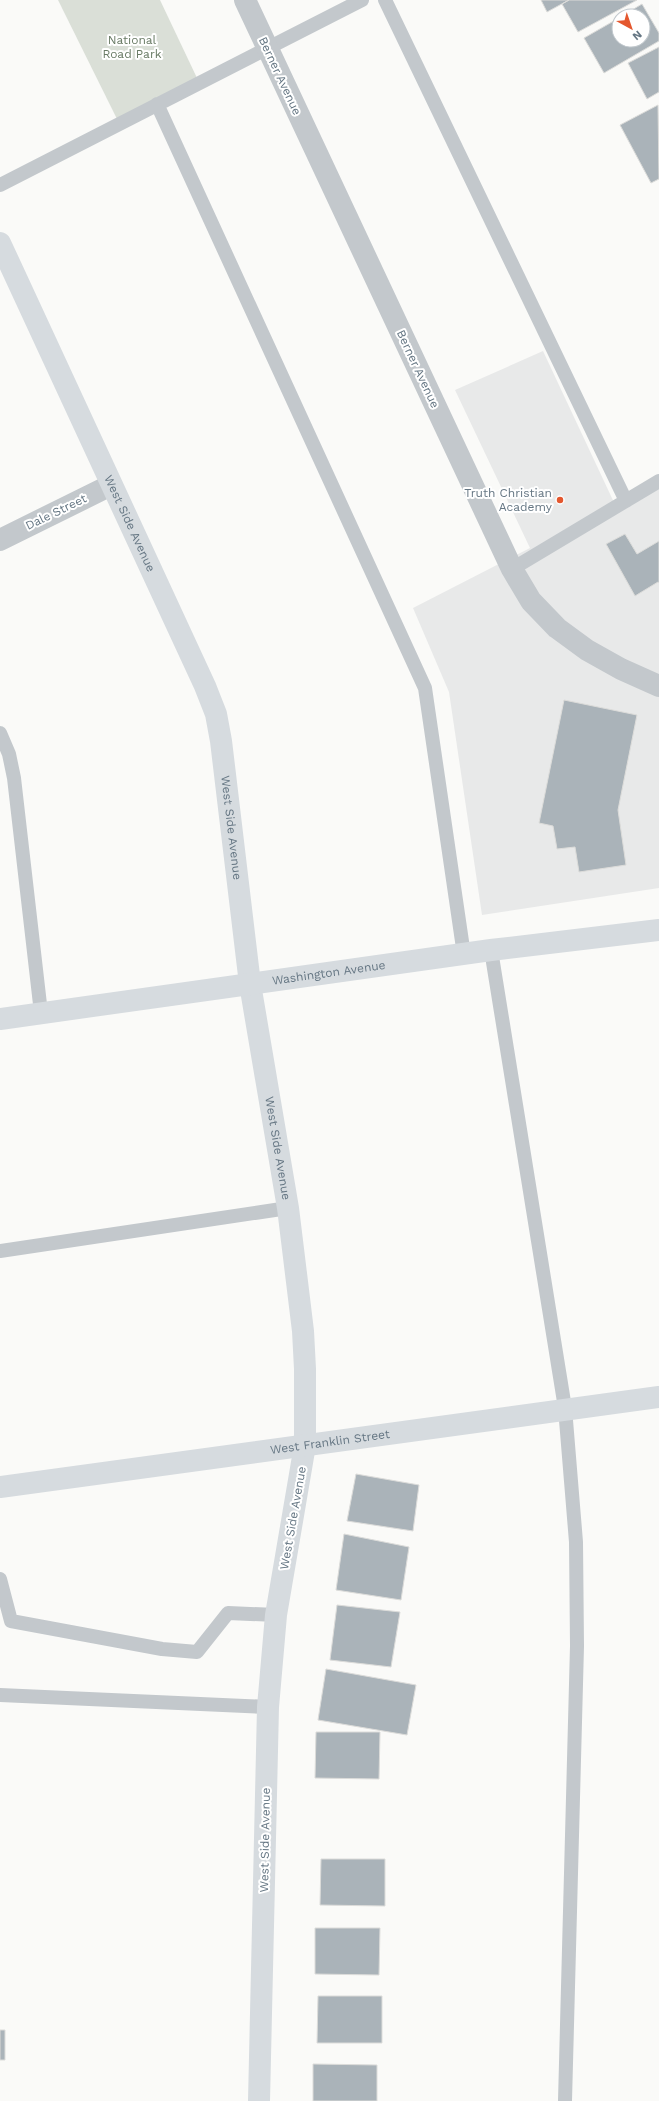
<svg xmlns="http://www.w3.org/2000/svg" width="659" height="2101" font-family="'Work Sans',sans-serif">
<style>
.built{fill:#e8e9e9}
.green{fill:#dadfd7}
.building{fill:#aab3b9;stroke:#dcdcda}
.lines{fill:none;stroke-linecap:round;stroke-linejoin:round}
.lane{stroke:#c3c8cc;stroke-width:14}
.street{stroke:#c3c8cc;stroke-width:22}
.secondary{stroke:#d6dbdf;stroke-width:22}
.primary{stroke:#d6dbdf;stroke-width:22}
.poi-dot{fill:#e4572e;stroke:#fff;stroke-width:1.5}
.labels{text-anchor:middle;stroke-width:4;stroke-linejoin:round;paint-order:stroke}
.park-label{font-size:12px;fill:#687a64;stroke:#fff}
.street-label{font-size:12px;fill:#657683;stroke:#fff}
.poi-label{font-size:12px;fill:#657683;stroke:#fff;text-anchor:end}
</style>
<rect width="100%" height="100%" fill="#fafaf8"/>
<path class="built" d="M 543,351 L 618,511 L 659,488 L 659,888 L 482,915 L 449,692 L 413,608 L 530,548 L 455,390 Z"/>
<path class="green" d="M 58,0 L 160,0 L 197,78 L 117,119 Z"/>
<path class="building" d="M 541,0 L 569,0 L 547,12 Z
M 569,0 L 637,0 L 578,32 L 562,4 Z
M 642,4 L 659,33 L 659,41 L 604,73 L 584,38 L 619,18 L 619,40 L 643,40 L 643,16 L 622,16 Z
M 659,47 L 659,92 L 647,99 L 628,63 Z
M 658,105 L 659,179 L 651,183 L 620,125 Z
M 625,534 L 637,554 L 659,541 L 659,583 L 658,582 L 635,596 L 606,544 Z
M 564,700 L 637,715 L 618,810 L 626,865 L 579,872 L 575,847 L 557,849 L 553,826 L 539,823 Z
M 356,1474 L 419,1485 L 413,1531 L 347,1521 Z
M 344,1534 L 409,1547 L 401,1600 L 336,1590 Z
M 337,1605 L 400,1612 L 391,1667 L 330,1660 Z
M 326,1669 L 416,1685 L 407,1735 L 318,1720 Z
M 316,1732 L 380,1732 L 379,1779 L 315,1778 Z
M 321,1859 L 385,1859 L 385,1906 L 320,1905 Z
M 315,1928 L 380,1928 L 379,1975 L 315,1974 Z
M 318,1996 L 382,1996 L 382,2043 L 317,2043 Z
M 0,2030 L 5,2030 L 5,2060 L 0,2060 Z
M 313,2064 L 377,2065 L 377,2101 L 313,2101 Z"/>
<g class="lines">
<path class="lane" d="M 385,0 L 626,501
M 157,104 L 425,688 L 464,955
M 0,185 L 362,0
M 512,569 L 659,481
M 0,733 L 9,754 L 14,778 L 41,1013
M 491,950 L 565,1408 L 576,1542 L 577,1646 L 565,2101
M 0,1251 L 288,1208
M 0,1579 L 11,1621 L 162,1649 L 197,1652 L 228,1613 L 276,1615
M 0,1695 L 268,1707"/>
<path class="street" d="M 245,0 L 512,569 L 531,601 L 557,628 L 587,650 L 621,669 L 659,686
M 0,540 L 111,485"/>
<path class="secondary" id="s1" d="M 0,243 L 205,686 L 216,714 L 221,741 L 250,984 L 288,1208 L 303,1331 L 305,1369 L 305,1445 L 276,1615 L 268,1707 L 259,2101"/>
<g class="primary">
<path id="s2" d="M 0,1019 L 491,950 L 659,930"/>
<path id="s3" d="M 0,1487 L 659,1397"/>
</g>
</g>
<circle class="poi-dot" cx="560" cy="500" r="4"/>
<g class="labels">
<g class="park-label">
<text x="132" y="44">National<tspan x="132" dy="14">Road Park</tspan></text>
</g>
<g class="street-label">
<text transform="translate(280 76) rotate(65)" y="4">Berner Avenue</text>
<text transform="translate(418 369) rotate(65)" y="4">Berner Avenue</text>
<text transform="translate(56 512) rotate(-26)" y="4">Dale Street</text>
<text dy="4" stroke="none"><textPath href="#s1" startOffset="309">West Side Avenue</textPath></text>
<text dy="4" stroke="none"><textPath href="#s1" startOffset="633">West Side Avenue</textPath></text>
<text dy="4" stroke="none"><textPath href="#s2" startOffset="332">Washington Avenue</textPath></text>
<text dy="4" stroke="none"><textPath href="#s1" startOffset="957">West Side Avenue</textPath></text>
<text dy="4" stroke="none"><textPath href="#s3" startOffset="333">West Franklin Street</textPath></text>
<text transform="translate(293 1518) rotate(-80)" y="4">West Side Avenue</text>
<text transform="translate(265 1840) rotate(-89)" y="4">West Side Avenue</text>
</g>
<g class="poi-label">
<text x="552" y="497">Truth Christian<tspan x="552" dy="14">Academy</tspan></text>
</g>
</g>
<g transform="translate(631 28) rotate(140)"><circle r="19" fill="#ffffff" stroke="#c1c8cd"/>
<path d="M0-3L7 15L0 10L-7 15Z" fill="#e4572e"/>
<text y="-6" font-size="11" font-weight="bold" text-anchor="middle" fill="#657683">N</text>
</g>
</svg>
